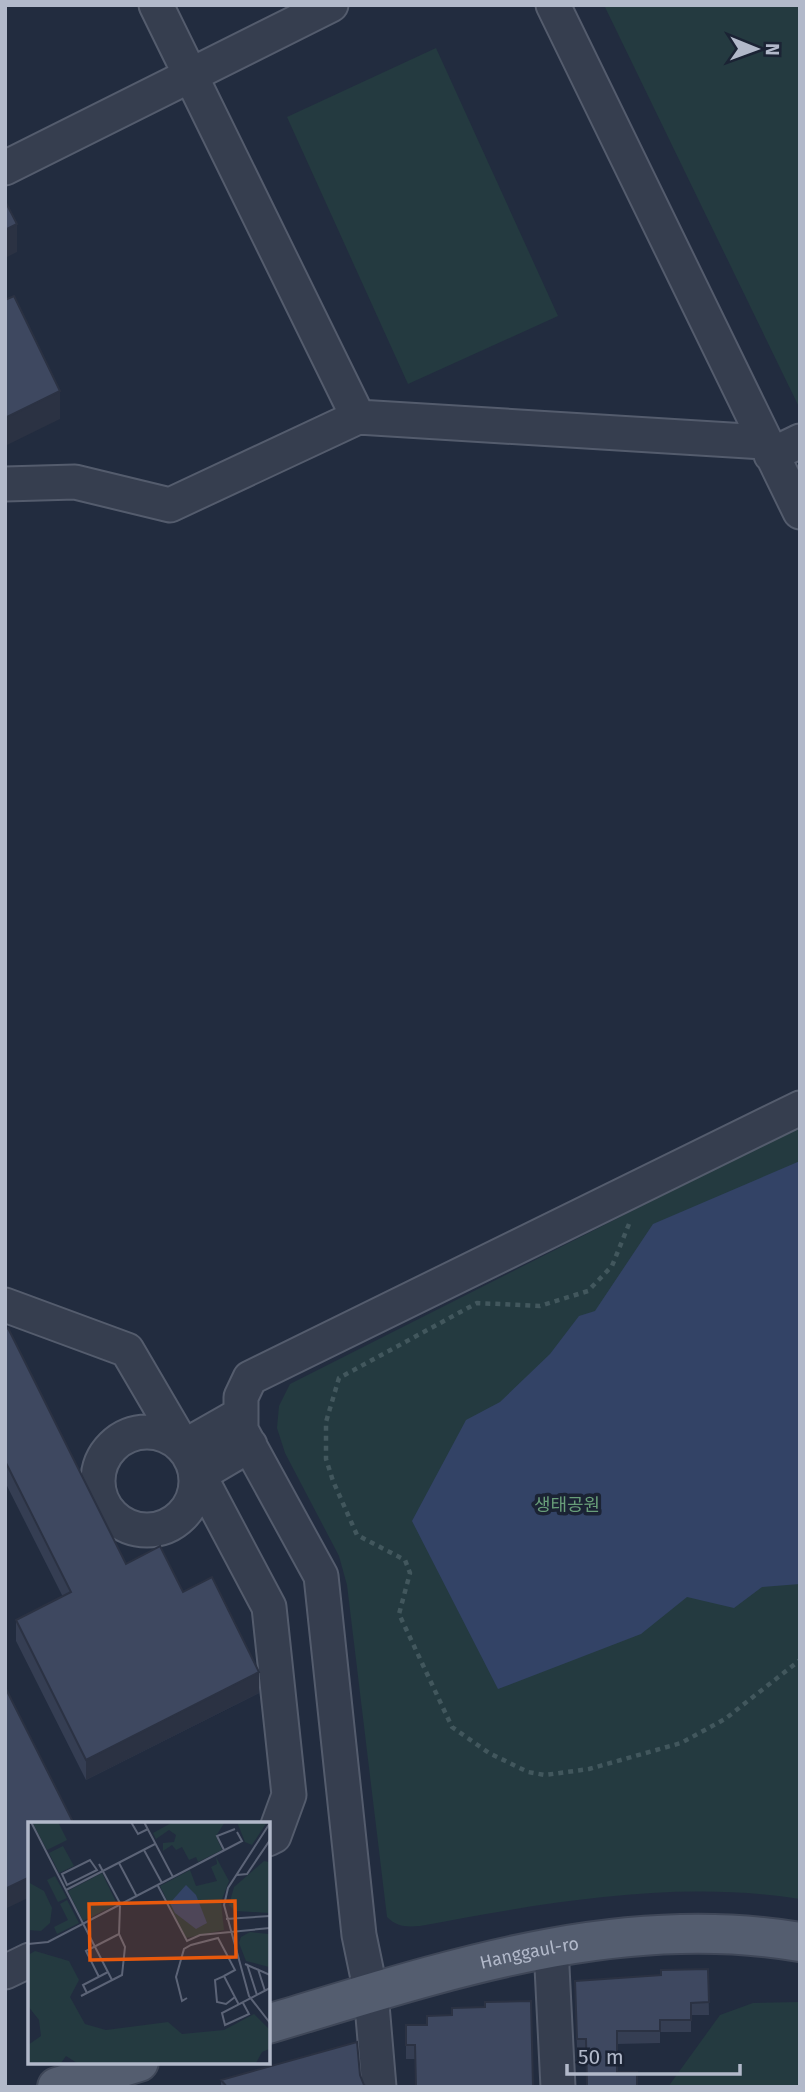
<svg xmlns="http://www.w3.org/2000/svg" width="805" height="2092" font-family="'Fira Sans','Noto Sans KR',sans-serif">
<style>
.green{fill:#243a40}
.water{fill:#334366}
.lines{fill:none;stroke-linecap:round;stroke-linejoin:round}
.minor-casing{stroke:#545c6d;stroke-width:37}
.major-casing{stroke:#3f4758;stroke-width:42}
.path{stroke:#42575d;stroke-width:4.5;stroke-dasharray:5 5;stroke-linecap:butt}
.minor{stroke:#363e4f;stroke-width:33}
.major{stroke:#545d6f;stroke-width:38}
.wall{fill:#353e53}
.shaded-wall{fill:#2b3243}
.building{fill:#3e4860;stroke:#2b3243;stroke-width:2}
.labels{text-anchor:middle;stroke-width:7;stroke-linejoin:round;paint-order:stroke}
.park-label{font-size:18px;fill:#689d79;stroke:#1b2334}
.street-label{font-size:18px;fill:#b2b9ca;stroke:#1b2334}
.inset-road{fill:none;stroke:#5c6477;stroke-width:2}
.view{fill:#e8590c;fill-opacity:0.15;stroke:#e8590c;stroke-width:3.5}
.inset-edge{fill:none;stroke:#b2b9ca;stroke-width:3.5}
</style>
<rect width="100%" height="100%" fill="#222c3f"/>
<path class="green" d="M 604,5 L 800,5 L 800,406 L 799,407 Z
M 436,48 L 558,316 L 408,384 L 287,117 Z
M 800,1126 L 800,1899 C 673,1879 544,1903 420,1926 C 406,1927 397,1927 387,1917 L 347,1585 L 339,1556 L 285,1453 L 277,1428 L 279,1406 L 290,1384 Z
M 800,2002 L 800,2087 L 668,2087 L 720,2015 L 753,2003 Z"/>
<path class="water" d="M 800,1161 L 800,1584 L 762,1587 L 734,1608 L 687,1597 L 641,1634 L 498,1689 L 412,1521 L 466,1420 L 500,1402 L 550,1354 L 579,1316 L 595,1311 L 653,1224 Z"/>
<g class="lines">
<defs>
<path id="minor" d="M 156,5 L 358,417
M 553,5 L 800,512
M 5,168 L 331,5
M 771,455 L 800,441
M 5,484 L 75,482 L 170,505 L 358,417 L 764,442
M 5,1305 L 127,1350 L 189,1456 L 269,1607 L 289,1795 L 274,1836 L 268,1839
M98 1481a49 49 0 1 1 98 0a49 49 0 1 1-98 0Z
M 183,1447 L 241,1414
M 199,1475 L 250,1445
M 551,1947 L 558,2087
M 5,1972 L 30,1960
M 379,2087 L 371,1993 L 359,1935 L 321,1576 L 241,1430 L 241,1397 L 250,1378 L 800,1108"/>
<g id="major">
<path id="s1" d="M 268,2024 C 441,1972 617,1911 800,1942"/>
<path d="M 57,2087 L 139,2062"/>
</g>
</defs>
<use href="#minor" class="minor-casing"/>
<use href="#major" class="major-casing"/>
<path class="path" d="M 629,1224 L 612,1266 L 588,1291 L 540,1306 L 477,1303 L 339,1378 L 326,1422 L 326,1459 L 333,1481 L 357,1535 L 405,1560 L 410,1573 L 399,1614 L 452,1727 L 489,1753 L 528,1772 L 545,1775 L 589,1769 L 681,1743 L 725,1719 L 800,1660"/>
<use href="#minor" class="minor"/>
<use href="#major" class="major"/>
</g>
<path class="wall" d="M 5,1330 L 126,1564 L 183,1592 L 259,1693 L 86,1780 L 16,1641 L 16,1620 L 63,1597 L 5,1482 Z
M 708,1969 L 709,2015 L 691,2015 L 691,2032 L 660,2032 L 660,2043 L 617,2044 L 617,2072 L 637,2087 L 586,2051 L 577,2051 L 575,1981 L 661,1975 Z
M 406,2025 L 533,2087 L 415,2087 L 415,2059 L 406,2059 Z
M 360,2075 L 364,2085 L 367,2087 L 221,2087 L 221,2080 Z"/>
<path class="shaded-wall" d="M 17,224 L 17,252 L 5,258 L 5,230 Z
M 60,391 L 60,419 L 5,446 L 5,418 Z
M 259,1672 L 259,1693 L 86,1780 L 86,1760 Z
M 30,1877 L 30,1897 L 5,1909 L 5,1889 Z"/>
<path class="building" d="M 5,201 L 17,224 L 5,230 Z
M 14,296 L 60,391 L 5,418 L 5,300 Z
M 8,1328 L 126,1564 L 160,1546 L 183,1592 L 212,1577 L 259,1672 L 86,1760 L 16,1620 L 71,1592 L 5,1461 L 5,1330 Z
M 5,1687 L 74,1824 L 30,1824 L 30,1877 L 5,1889 Z
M 708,1969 L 709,2002 L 691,2003 L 691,2020 L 660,2020 L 660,2031 L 617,2031 L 617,2072 L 637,2072 L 637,2087 L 587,2087 L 586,2039 L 577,2039 L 575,1981 L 661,1975 L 661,1970 Z
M 531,2001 L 533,2087 L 487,2087 L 487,2086 L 416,2087 L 415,2045 L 406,2045 L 406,2025 L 427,2025 L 427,2016 L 452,2015 L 452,2008 L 485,2007 L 485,2002 Z
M 357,2042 L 360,2075 L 364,2085 L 367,2087 L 227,2087 L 221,2080 Z"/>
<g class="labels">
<g class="park-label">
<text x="567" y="1511">생태공원</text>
</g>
<g class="street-label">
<text dy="6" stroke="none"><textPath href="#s1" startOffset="271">Hanggaul-ro</textPath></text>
</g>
</g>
<g transform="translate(28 1822)">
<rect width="242" height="242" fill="#222c3f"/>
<path d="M 4,0 L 30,0 L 39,18 L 19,28 ZM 145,0 L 197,0 L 188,14 L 194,28 L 170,40 L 168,35 L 161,38 L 154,25 L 148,28 L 144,23 L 135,29 L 135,21 L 146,20 L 148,13 L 141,8 L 128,17 L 125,11 ZM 209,0 L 239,0 L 224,23 L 217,20 ZM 35,24 L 46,44 L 31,51 L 21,31 ZM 188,35 L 201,59 L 193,80 L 196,108 L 158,116 L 132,64 L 162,48 L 168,64 L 189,59 L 183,45 L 189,42 ZM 236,39 L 241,40 L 241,91 L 207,89 L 201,83 L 206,65 ZM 74,51 L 89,82 L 55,99 L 40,69 ZM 27,54 L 39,76 L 30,80 L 19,58 ZM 0,60 L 16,69 L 24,86 L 22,101 L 13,109 L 0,108 ZM 39,78 L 51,101 L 29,112 L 26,105 L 40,98 L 32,82 ZM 222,110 L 241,112 L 241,145 L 218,139 L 211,121 L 213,115 ZM 7,129 L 41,139 L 51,158 L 42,175 L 57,202 L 78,208 L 140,200 L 154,212 L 196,208 L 226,192 L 241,207 L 241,227 L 234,230 L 228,241 L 49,241 L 38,234 L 33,241 L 0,241 L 0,223 L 13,214 L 11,198 L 0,184 L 0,133 Z" fill="#243a40"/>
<path d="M 158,63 L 168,73 L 179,101 L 168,107 L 147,91 L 142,81 Z" fill="#334366"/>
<path class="inset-road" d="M 3,0 L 84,158M 103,0 L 110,12 L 120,7M 242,1 L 200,66 L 196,83 L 221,174 L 242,201M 116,28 L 134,61M 196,28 L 189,14 L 207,7M 62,38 L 69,48 L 39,63 L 34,52 ZM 91,41 L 109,75M 71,42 L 93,83M 209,53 L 219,52 L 242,18M 145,55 L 214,19 L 209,10M 130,64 L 159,119 L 172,113 L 242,106M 38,68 L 127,22M 198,97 L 242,94M 0,122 L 20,120 L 145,55 L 116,0M 217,142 L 242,153M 219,142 L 229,173M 230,147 L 237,169M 71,155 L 58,129 L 91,112M 59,171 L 55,163 L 80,150M 53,174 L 94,153 L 97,125 L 91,112 L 92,84M 207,175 L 198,182 L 189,180 L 187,158 L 196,154 L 211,183M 159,176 L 154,179 L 148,155 L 156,127 L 163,123 L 190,116 L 207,148 L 196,154M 215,181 L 221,192 L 197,203 L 194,191 L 242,166"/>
<path class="view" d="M 207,79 L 208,135 L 62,138 L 61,82 Z"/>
<rect width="242" height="242" class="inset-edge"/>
</g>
<rect width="805" height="2092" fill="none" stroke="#b2b9ca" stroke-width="14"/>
<g transform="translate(756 49) rotate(91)" stroke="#1b2334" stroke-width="5" paint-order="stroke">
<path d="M0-5L12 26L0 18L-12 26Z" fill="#b2b9ca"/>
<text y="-10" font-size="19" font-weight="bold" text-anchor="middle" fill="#b2b9ca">N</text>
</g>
<path d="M567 2064v10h173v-10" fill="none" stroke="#b2b9ca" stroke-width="3.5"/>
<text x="578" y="2064" font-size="21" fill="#b2b9ca" stroke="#1b2334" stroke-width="5" paint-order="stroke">50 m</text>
</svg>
